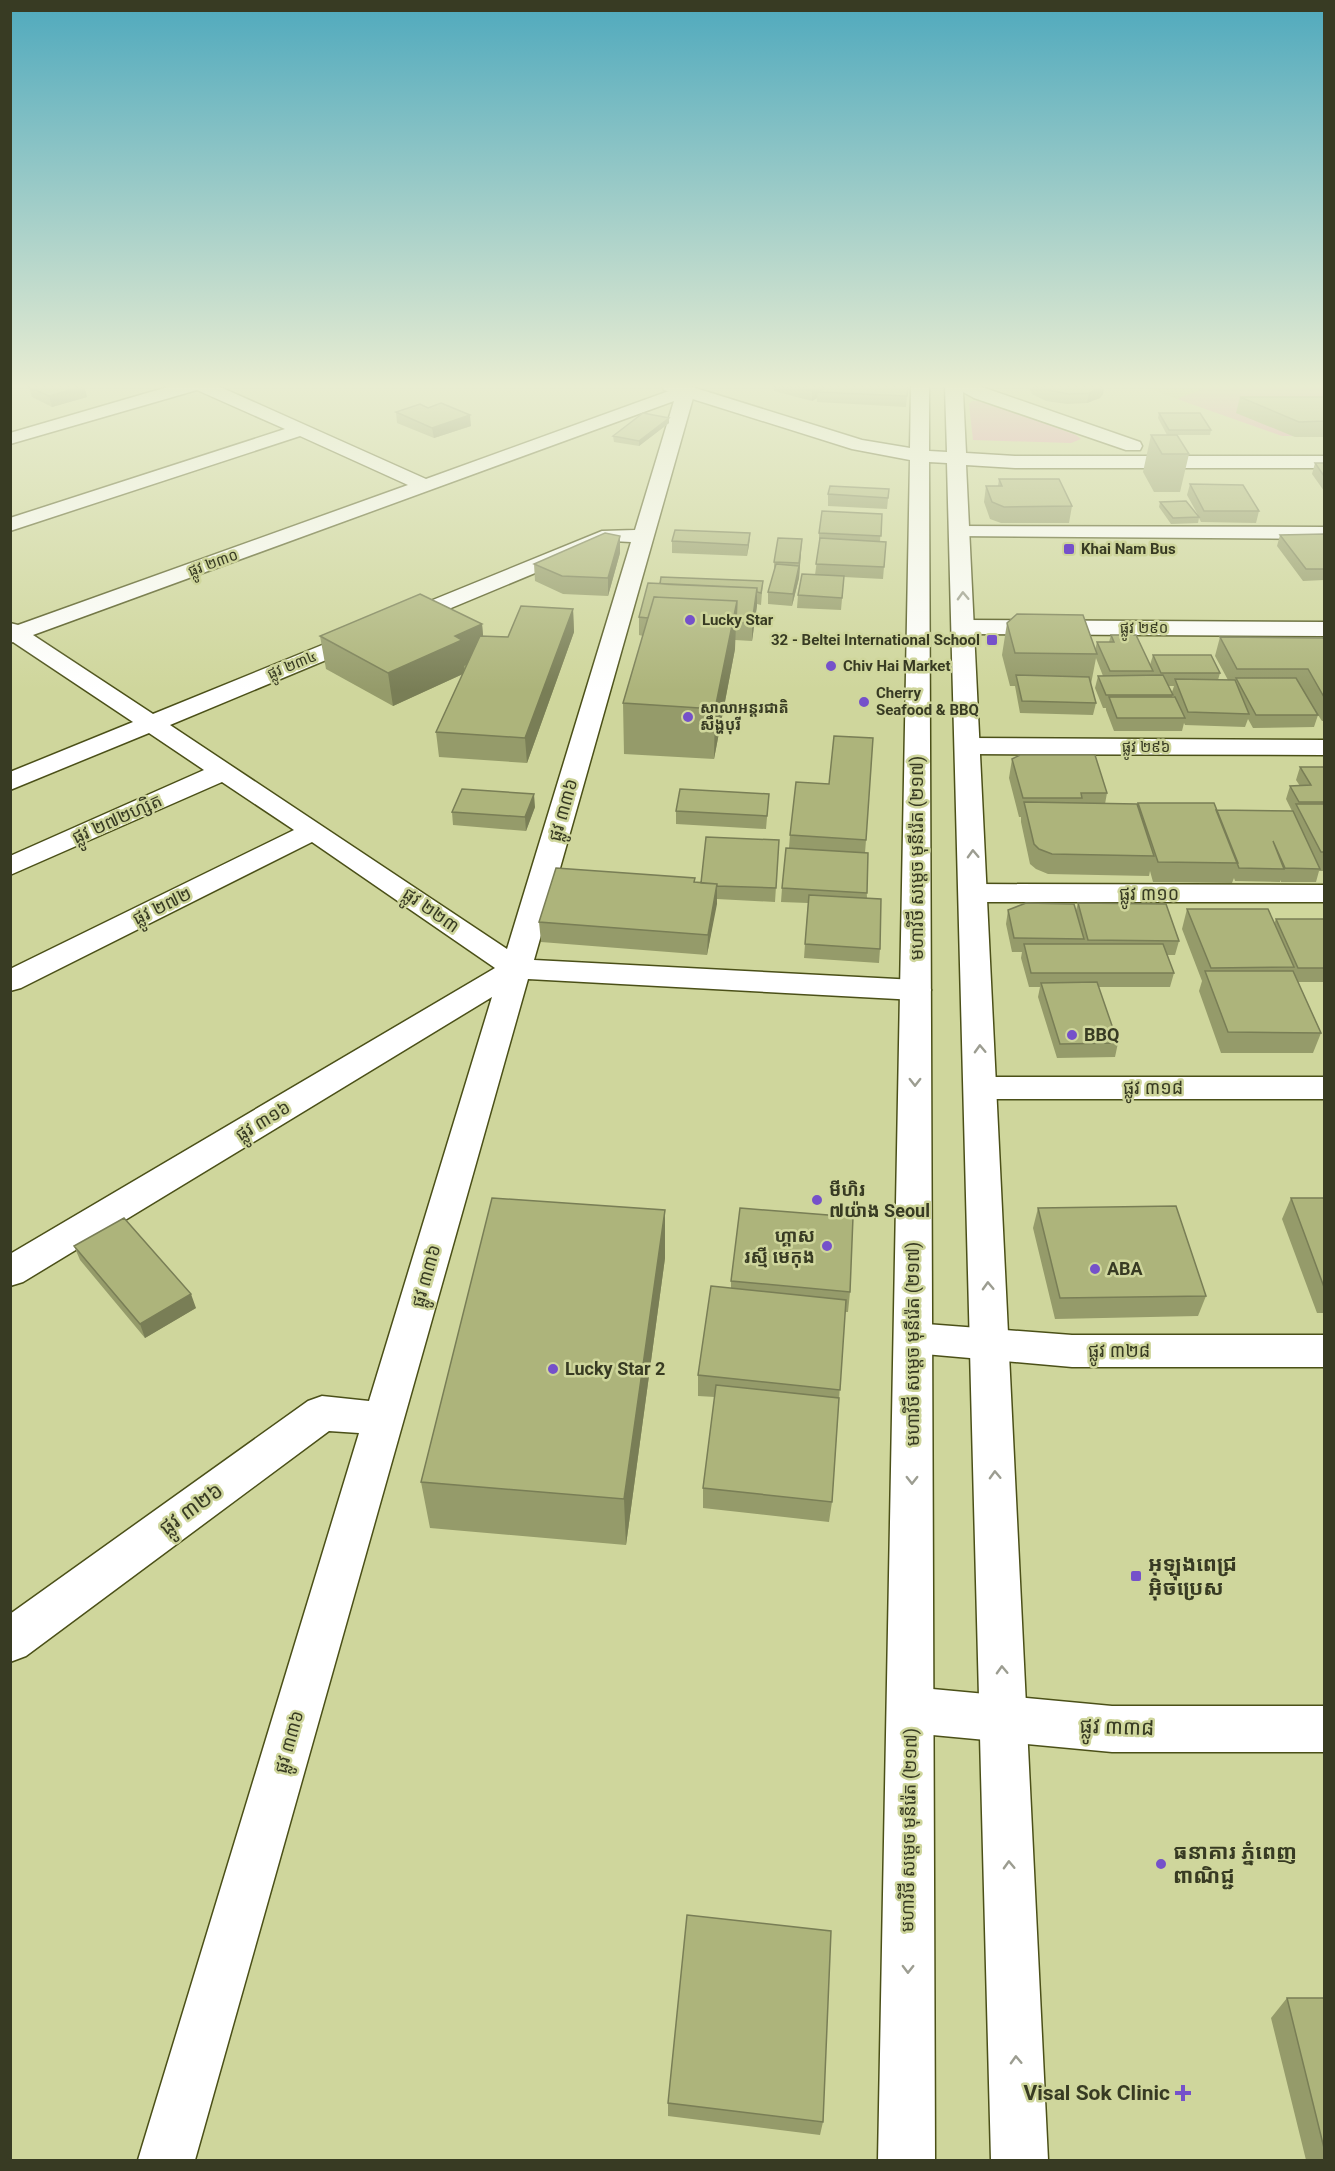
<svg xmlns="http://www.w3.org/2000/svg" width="1335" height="2171" font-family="Roboto,'Noto Sans Khmer',sans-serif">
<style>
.built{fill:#c3cb88}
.green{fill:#e694b6}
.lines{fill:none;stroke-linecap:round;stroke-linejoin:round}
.minor-casing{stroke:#4b5018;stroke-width:3}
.major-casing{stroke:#4b5018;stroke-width:3}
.minor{fill:#fff;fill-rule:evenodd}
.major{fill:#fff;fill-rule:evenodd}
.wall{fill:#959b6a;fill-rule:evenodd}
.shaded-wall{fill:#797e56}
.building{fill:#adb47b;stroke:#797e56;stroke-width:1.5}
.oneway{stroke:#9c9d91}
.poi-dot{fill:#7551ca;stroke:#cfd69c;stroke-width:2}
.labels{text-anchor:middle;stroke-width:5;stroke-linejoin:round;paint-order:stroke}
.far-poi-label{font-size:15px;font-weight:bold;fill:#383b23;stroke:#cfd69c;text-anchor:start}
.far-street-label{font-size:15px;fill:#383b23;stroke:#cfd69c}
.street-label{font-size:18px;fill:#383b23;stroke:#cfd69c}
.poi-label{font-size:18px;font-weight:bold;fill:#383b23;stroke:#cfd69c;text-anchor:start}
.near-street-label{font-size:21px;fill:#383b23;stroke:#cfd69c}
.near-poi-label{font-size:21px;font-weight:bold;fill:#383b23;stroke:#cfd69c;text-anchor:start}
</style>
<rect width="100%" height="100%" fill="#cfd69c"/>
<path class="built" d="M 1143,386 L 1210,386 L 1177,399 Z"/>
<path class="green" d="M 1210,386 L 1324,386 L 1324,436 L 1282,436 L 1177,399 Z
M 972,401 L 983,401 L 1076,435 L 1081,439 L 1071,443 L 973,440 L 969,404 Z"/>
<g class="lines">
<defs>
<path id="minor" d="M 171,386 L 218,386 L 426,479 L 680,387 L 692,387 L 695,391 L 534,960 L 916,980 L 927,983 L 931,990 L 927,997 L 916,1000 L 528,979 L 195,2160 L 138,2160 L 359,1433 L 329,1431 L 26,1656 L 10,1662 L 10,1614 L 308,1401 L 322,1396 L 369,1401 L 492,997 L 23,1282 L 10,1286 L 10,1254 L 495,968 L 312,842 L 21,988 L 10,991 L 10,969 L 294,830 L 222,782 L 10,875 L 10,856 L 204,770 L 149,733 L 10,790 L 10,772 L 133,722 L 13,642 L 10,643 L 10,623 L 18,625 L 408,485 L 300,436 L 10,531 L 10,518 L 285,429 L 197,390 L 10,444 L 10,433 ZM 674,401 L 635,530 L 602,531 L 153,714 L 33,635 ZM 612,541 L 631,542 L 507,949 L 170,725 Z
M 960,526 L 1324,527 L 1324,539 L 953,536 L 950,532 L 953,528 Z
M 964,620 L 1324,622 L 1324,636 L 964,634 L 956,632 L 953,627 L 956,622 Z
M 968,738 L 1324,740 L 1324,755 L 968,754 L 959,751 L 955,746 L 959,741 Z
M 974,884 L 1324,885 L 1324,902 L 974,902 L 964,899 L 960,893 L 964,887 Z
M 981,1077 L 1324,1077 L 1324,1099 L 981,1099 L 969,1096 L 964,1088 L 969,1080 Z
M 913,1323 L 1072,1335 L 1324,1335 L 1324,1367 L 1072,1367 L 913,1353 L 899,1349 L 894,1338 L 899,1327 Z
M 911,1687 L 1112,1706 L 1324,1706 L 1324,1752 L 1112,1752 L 911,1733 L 894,1726 L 887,1710 L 894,1694 Z"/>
<path id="major" d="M 662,386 L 689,386 L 862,440 L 910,448 L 911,386 L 929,386 L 929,451 L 947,452 L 945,386 L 979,386 L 1140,442 L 1142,446 L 1140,450 L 1126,450 L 974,398 L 963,392 L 966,453 L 1015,456 L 1324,456 L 1324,468 L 1015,468 L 966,465 L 1048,2160 L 991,2160 L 947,463 L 929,462 L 935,2160 L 878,2160 L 910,460 L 852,449 L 664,390 Z"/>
</defs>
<use href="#minor" class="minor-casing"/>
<use href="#major" class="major-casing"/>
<use href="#minor" class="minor"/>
<use href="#major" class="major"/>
</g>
<path class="wall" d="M 84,386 L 87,397 L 52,407 L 32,397 L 29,387 Z
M 774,386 L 908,386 L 906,407 L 817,402 L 817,398 L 812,401 L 774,391 Z
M 1030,386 L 1104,386 L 1103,394 L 1100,398 L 1087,403 L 1067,404 L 1046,401 L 1032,394 L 1030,390 Z
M 1240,397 L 1324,397 L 1324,437 L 1295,437 L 1236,413 Z
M 396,412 L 471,426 L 434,438 L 397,423 Z
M 1159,413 L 1211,430 L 1210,435 L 1177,435 L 1189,454 L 1180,492 L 1154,492 L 1143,472 L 1151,435 L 1167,435 L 1158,418 Z
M 669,423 L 639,446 L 614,442 L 613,436 Z
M 1315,463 L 1324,463 L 1324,491 L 1312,474 Z
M 999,479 L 1072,506 L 1069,523 L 1001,523 L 990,519 L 984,502 L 986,486 L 998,486 Z
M 1190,484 L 1259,511 L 1256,523 L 1201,522 L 1199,518 L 1198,523 L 1171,524 L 1159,507 L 1160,502 L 1198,515 L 1187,495 Z
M 889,489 L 887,509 L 828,506 L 828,494 Z
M 882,514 L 880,541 L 886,542 L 883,579 L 844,577 L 841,610 L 797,608 L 798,595 L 815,575 L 819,545 L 819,533 Z
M 750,533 L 749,545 L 747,556 L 672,553 L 672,541 Z
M 1324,534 L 1324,580 L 1303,581 L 1277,546 L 1280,535 Z
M 620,536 L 620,553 L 608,596 L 563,594 L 535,581 L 534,564 Z
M 801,551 L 799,578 L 792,606 L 768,604 L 768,592 L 774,572 L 774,562 Z
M 763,581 L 761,605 L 757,604 L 752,641 L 735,640 L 735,649 L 714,759 L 624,754 L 623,703 L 643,636 L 639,635 L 639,617 Z
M 573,609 L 574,632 L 527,763 L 439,757 L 436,732 L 463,674 L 393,706 L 326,669 L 320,636 L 482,624 L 483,636 L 508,637 Z
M 1007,623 L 1095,650 L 1097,642 L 1109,642 L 1111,635 L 1150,665 L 1153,655 L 1220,673 L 1218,680 L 1228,680 L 1215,656 L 1220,637 L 1324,638 L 1324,721 L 1322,721 L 1318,715 L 1314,727 L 1253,728 L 1248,719 L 1245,727 L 1185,725 L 1184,723 L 1182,731 L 1114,731 L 1106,710 L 1106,708 L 1103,708 L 1095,688 L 1098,676 L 1103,676 L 1096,658 L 1091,684 L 1096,703 L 1093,715 L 1020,713 L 1015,686 L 1010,686 L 1002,655 ZM 1168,686 L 1174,686 L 1172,692 L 1174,697 L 1172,697 L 1173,695 Z
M 1012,759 L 1107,793 L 1105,804 L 1137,806 L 1138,803 L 1216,810 L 1292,811 L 1286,799 L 1290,786 L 1300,786 L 1296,780 L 1300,767 L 1324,767 L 1324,871 L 1319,871 L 1316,882 L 1281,882 L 1280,880 L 1280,882 L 1235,881 L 1234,878 L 1232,883 L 1153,882 L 1150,871 L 1149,876 L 1048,874 L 1036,869 L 1030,864 L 1021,822 L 1021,817 L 1019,817 L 1009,778 Z
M 769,794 L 766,829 L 676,824 L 676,811 Z
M 535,807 L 526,831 L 453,825 L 452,812 Z
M 790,835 L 866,840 L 865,853 L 867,898 L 880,949 L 879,963 L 804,958 L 808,903 L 781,902 L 782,888 L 789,848 Z
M 779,840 L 775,902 L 717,899 L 707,955 L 541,942 L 539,922 L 695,878 L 695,882 L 701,883 Z
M 1078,903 L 1179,941 L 1175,955 L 1167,955 L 1174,973 L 1170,987 L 1098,987 L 1118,1043 L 1115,1057 L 1057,1058 L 1038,997 L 1040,987 L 1029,987 L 1021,958 L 1022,952 L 1012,952 L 1006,924 L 1008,910 L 1076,910 Z
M 1187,909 L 1274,924 L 1276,919 L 1324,919 L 1324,982 L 1298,982 L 1321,1033 L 1313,1053 L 1221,1053 L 1199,991 L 1202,981 L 1182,929 Z
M 1291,1198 L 1324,1198 L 1324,1313 L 1317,1313 L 1282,1219 Z
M 1038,1208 L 1206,1296 L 1198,1316 L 1055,1319 L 1033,1228 Z
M 665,1210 L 665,1258 L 626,1545 L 430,1528 L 421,1482 Z
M 74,1246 L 196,1308 L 145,1338 L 80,1260 Z
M 731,1281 L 850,1292 L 848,1312 L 845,1312 L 832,1502 L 829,1522 L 703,1508 L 703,1488 L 715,1397 L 698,1396 L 698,1375 L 731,1288 Z
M 1287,1998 L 1324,1998 L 1324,2160 L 1306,2160 L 1271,2018 Z
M 668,2103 L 823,2122 L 820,2135 L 668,2116 Z"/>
<path class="shaded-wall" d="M 84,386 L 87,397 L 52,407 L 49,396 Z
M 820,386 L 834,386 L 818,392 L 817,398 L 812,401 L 812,391 Z
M 1103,386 L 1104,386 L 1103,394 L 1100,398 L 1087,403 L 1089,393 Z
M 470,415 L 471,426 L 434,438 L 432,428 Z
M 669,418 L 669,423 L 639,446 L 639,441 Z
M 750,533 L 749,545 L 747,556 L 748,545 Z
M 620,536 L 620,553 L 608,596 L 608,578 Z
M 802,539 L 799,578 L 792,606 L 793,594 L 798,570 Z
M 757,588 L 757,606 L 752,641 L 752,623 Z
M 737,601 L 735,649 L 714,759 L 715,709 Z
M 573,609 L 574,632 L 527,763 L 525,738 Z
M 482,624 L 485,657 L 464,666 L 465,673 L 393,706 L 388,673 L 455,636 Z
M 534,794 L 535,807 L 526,831 L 525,817 Z
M 717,884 L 717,904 L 707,955 L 708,935 Z
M 665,1210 L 665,1258 L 626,1545 L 624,1499 Z
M 191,1294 L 196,1308 L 145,1338 L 140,1324 Z"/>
<path class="building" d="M 31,386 L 84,386 L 49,396 L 29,387 Z
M 797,386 L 820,386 L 812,391 Z
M 827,386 L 908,386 L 907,396 L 818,392 Z
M 1039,386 L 1103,386 L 1089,393 L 1069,394 L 1048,390 Z
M 1240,397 L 1324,397 L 1324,421 L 1299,422 Z
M 441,403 L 470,415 L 432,428 L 396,412 L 420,404 L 428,408 Z
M 643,413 L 669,418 L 639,441 L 613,436 Z
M 1159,413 L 1200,413 L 1211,430 L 1169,430 Z
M 1151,435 L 1177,435 L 1189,454 L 1162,454 Z
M 1315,463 L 1324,463 L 1324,476 Z
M 999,479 L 1059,479 L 1072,506 L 1004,507 L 992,502 L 986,486 L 1002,486 Z
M 1190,484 L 1243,485 L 1259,511 L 1204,511 Z
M 830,486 L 889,489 L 888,498 L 828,494 Z
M 1186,501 L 1199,517 L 1173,518 L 1160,502 Z
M 822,511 L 882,514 L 881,536 L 819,533 Z
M 675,530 L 750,533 L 748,545 L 672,541 Z
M 605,533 L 620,536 L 608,578 L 562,576 L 534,564 Z
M 1324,534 L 1324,569 L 1306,569 L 1280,535 Z
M 778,538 L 802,539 L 799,563 L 774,562 Z
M 820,538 L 886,542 L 884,567 L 816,564 Z
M 776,564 L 799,566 L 793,594 L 768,592 Z
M 802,574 L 844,576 L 842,598 L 798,595 Z
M 661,577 L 763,581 L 761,593 L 757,592 L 757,588 L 660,584 Z
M 648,583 L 757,588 L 752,623 L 736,622 L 737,601 L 654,597 L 648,618 L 639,617 Z
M 420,594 L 482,624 L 455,636 L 462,640 L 388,673 L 320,636 Z
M 654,597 L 737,601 L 715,709 L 623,703 Z
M 521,606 L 573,609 L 525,738 L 436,732 L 480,636 L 508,637 Z
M 1017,614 L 1083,615 L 1097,654 L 1015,653 L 1007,623 Z
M 1111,635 L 1136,635 L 1153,671 L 1110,671 L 1097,642 L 1114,642 Z
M 1220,637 L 1324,638 L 1324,697 L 1308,669 L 1237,669 Z
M 1153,655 L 1211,655 L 1220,673 L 1161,673 Z
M 1016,675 L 1089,677 L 1096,703 L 1022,701 Z
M 1163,675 L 1173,695 L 1106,695 L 1098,676 Z
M 1236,678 L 1296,678 L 1318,715 L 1256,715 Z
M 1175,679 L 1235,680 L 1249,714 L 1188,712 Z
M 1109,697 L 1175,697 L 1185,718 L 1117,718 Z
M 834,736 L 873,738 L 866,840 L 790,835 L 796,782 L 829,784 Z
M 1020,755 L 1095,755 L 1107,793 L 1081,793 L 1082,798 L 1023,798 L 1012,759 Z
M 1300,767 L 1324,767 L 1324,802 L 1299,802 L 1290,786 L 1311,785 Z
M 462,789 L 534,794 L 525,817 L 452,812 Z
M 680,789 L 769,794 L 767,816 L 676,811 Z
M 1024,802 L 1137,804 L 1154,856 L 1052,854 L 1039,849 L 1034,844 Z
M 1138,803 L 1214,803 L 1238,863 L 1158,862 Z
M 1296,804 L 1324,804 L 1324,852 L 1321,852 Z
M 1216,810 L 1293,811 L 1320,869 L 1285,868 L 1273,841 L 1284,869 L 1239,868 Z
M 706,837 L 779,840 L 776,888 L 717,886 L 717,884 L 701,883 Z
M 786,848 L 868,853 L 867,893 L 782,888 Z
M 556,868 L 695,878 L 694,882 L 717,884 L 708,935 L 539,922 Z
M 809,895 L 881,899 L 880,949 L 805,944 Z
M 1026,903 L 1074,904 L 1084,939 L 1014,938 L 1008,910 Z
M 1078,903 L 1166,904 L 1179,941 L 1088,940 Z
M 1187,909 L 1268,909 L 1294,967 L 1211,968 Z
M 1276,919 L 1324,919 L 1324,968 L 1298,968 Z
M 1024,944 L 1163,944 L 1174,973 L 1031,973 Z
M 1205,971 L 1293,971 L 1321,1033 L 1228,1032 Z
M 1097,982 L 1118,1043 L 1060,1044 L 1041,983 Z
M 492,1198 L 665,1210 L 624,1499 L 421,1482 Z
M 1291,1198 L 1324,1198 L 1324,1287 Z
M 1176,1206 L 1206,1296 L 1060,1298 L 1038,1208 Z
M 740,1208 L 853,1217 L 850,1292 L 731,1281 Z
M 124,1218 L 191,1294 L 140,1324 L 74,1246 Z
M 711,1286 L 846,1300 L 840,1390 L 698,1375 Z
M 716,1385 L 839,1398 L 832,1502 L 703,1488 Z
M 687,1915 L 831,1931 L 823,2122 L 668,2103 Z
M 1287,1998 L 1324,1998 L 1324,2148 Z"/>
<defs><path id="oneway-chevron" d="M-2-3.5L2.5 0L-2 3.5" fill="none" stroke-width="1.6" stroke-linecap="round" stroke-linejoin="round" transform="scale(1.5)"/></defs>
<g class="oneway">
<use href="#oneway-chevron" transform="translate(963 596) rotate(-92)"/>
<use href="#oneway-chevron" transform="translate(973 854) rotate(-92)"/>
<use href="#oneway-chevron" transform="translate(980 1049) rotate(-92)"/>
<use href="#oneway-chevron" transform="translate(915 1082) rotate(90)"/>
<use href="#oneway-chevron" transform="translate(988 1286) rotate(-92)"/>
<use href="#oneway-chevron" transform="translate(995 1475) rotate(-92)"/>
<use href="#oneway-chevron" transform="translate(912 1480) rotate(90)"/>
<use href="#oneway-chevron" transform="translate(1002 1670) rotate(-92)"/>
<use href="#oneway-chevron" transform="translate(1009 1865) rotate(-92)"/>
<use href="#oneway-chevron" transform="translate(908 1969) rotate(91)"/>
<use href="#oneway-chevron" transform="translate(1016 2060) rotate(-92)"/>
</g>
<linearGradient id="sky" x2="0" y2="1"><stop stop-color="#4fa9bd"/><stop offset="0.56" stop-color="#e9edd2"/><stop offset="1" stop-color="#e9edd2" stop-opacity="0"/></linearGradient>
<rect width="1335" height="690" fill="url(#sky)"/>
<g class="poi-dot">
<rect x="1063" y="543" width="12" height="12" rx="3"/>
<circle cx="690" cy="620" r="6"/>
<rect x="986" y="634" width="12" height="12" rx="3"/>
<circle cx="831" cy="666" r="6"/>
<circle cx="864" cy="702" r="6"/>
<circle cx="688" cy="717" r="6"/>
<circle cx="1072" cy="1035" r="6"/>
<circle cx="817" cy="1200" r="6"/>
<circle cx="827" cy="1246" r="6"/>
<circle cx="1095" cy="1269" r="6"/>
<circle cx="553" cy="1369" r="6"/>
<rect x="1130" y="1570" width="12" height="12" rx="3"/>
<circle cx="1161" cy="1864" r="6"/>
<path d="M1180 2084h6v6h6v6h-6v6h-6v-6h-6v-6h6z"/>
</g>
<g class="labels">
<g class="far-poi-label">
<text x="1081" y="554">Khai Nam Bus</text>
<text x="702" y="625">Lucky Star</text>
<text x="980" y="645" text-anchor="end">32 - Beltei International School</text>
<text x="843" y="671">Chiv Hai Market</text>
<text x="876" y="698">Cherry<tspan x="876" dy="17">Seafood &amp; BBQ</tspan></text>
<text x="700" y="713">សាលាអន្តរជាតិ<tspan x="700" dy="17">សឹង្ហបុរី</tspan></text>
</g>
<g class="far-street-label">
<text transform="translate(213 563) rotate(-20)" y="5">ផ្លូវ ២៣០</text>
<text x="1144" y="633">ផ្លូវ ២៩០</text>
<text transform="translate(292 665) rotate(-22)" y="5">ផ្លូវ ២៣៤</text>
<text x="1146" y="752">ផ្លូវ ២៩៦</text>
</g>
<g class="street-label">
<text transform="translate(563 810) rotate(-74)" y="6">ផ្លូវ ៣៣៦</text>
<text transform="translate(117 819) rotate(-24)" y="6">ផ្លូវ ២៧២ហ្សិត</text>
<text transform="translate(917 858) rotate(-90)" y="6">មហាវិថី សម្តេច មុនីរ៉េត (២១៧)</text>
<text x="1149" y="900">ផ្លូវ ៣១០</text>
<text transform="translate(162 906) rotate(-26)" y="6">ផ្លូវ ២៧២</text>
<text transform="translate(431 910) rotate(35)" y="6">ផ្លូវ ២២៣</text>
<text x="1153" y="1094">ផ្លូវ ៣១៨</text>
<text transform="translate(263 1121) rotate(-31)" y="6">ផ្លូវ ៣១៦</text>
<text transform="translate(426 1276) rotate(-74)" y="6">ផ្លូវ ៣៣៦</text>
<text transform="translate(913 1344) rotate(-90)" y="6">មហាវិថី សម្តេច មុនីរ៉េត (២១៧)</text>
<text x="1119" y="1357">ផ្លូវ ៣២៨</text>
<text transform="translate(289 1742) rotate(-74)" y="6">ផ្លូវ ៣៣៦</text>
<text transform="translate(909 1830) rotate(-89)" y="6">មហាវិថី សម្តេច មុនីរ៉េត (២១៧)</text>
</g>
<g class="poi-label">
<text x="1084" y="1041">BBQ</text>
<text x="829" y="1196">មីហិរ<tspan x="829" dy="21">៧យ៉ាង Seoul</tspan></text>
<text x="815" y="1242" text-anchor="end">ហ្គាស<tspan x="815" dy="21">រស្មី មេកុង</tspan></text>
<text x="1107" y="1275">ABA</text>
<text x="565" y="1375">Lucky Star 2</text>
</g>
<g class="near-street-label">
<text transform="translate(191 1509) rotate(-36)" y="7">ផ្លូវ ៣២៦</text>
<text transform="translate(1117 1727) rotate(2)" y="7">ផ្លូវ ៣៣៨</text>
</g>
<g class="near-poi-label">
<text x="1148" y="1571">អុឡុងពេជ្រ<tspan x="1148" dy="24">អ៊ិចប្រេស</tspan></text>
<text x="1173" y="1859">ធនាគារ ភ្នំពេញ<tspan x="1173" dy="24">ពាណិជ្ជ</tspan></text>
<text x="1170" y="2100" text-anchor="end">Visal Sok Clinic</text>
</g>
</g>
<rect width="1335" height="2171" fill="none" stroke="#383b23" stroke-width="24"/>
</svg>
